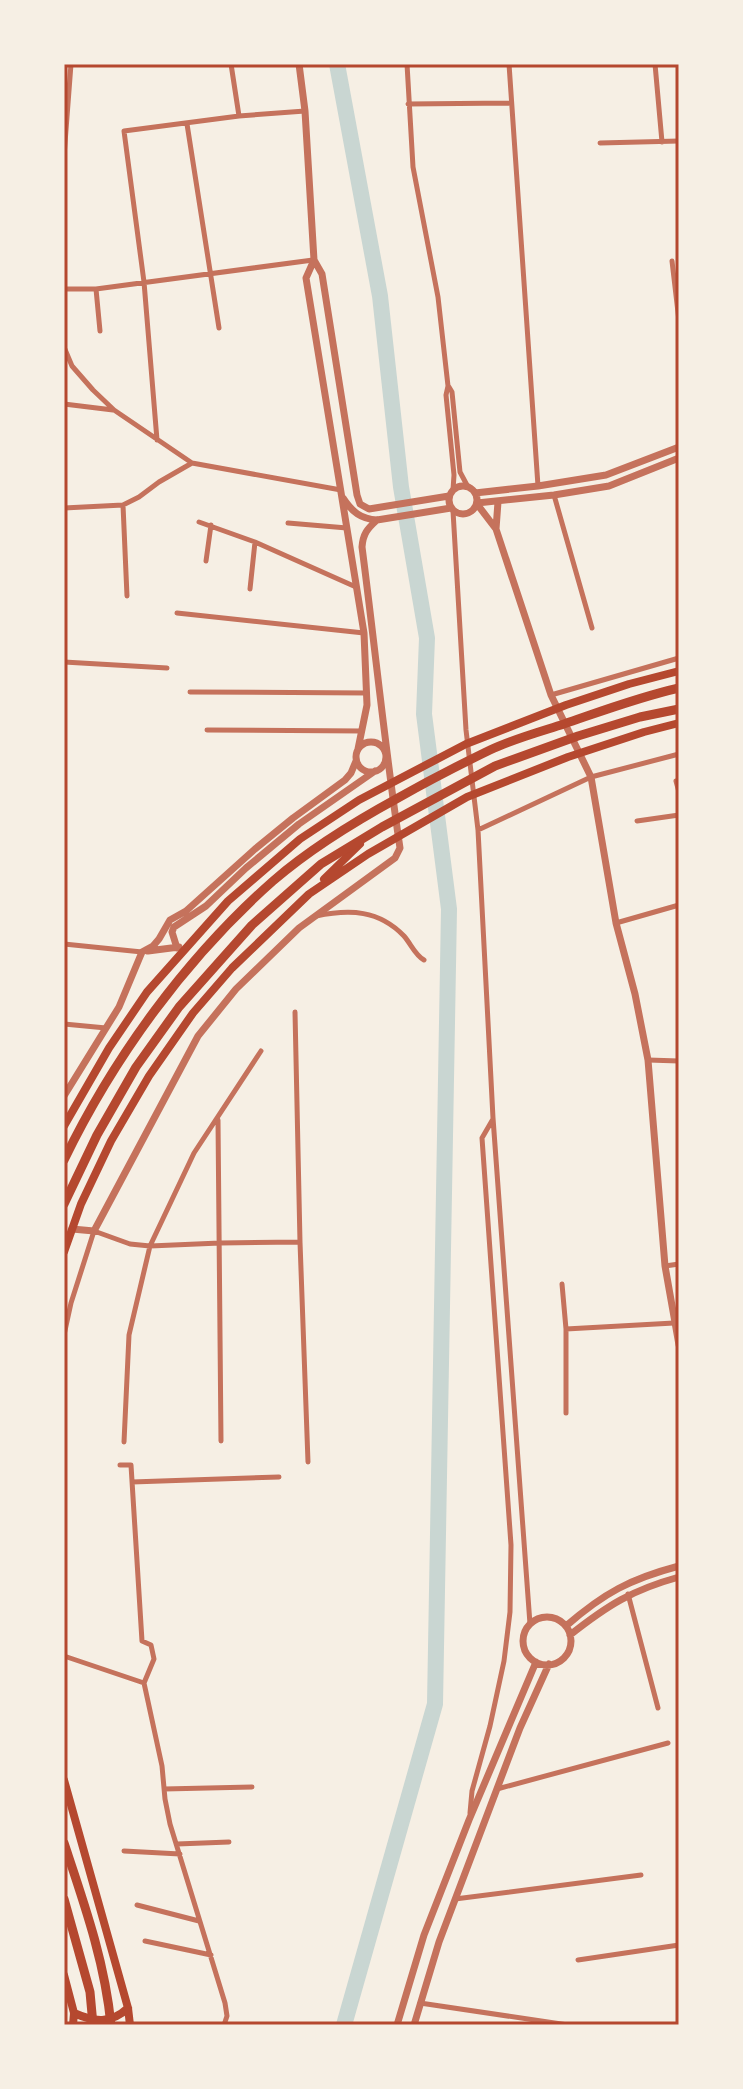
<svg xmlns="http://www.w3.org/2000/svg" width="743" height="2089" font-family="'Exo 2',sans-serif">
<style>
.lines{fill:none;stroke-linecap:round;stroke-linejoin:round}
.river{stroke:#c9d6d2;stroke-width:16}
.minor{stroke:#c5725c;stroke-width:5}
.tertiary{stroke:#c5725c;stroke-width:7}
.secondary{stroke:#b5482f;stroke-width:8}
.trunk{stroke:#b5482f;stroke-width:9}
.neatline{fill:none;stroke:#b5482f;stroke-width:3}
</style>
<rect width="100%" height="100%" fill="#f6efe4"/>
<g class="lines">
<path class="river" d="M 337,64 L 380,296 L 401,487 L 427,638 L 424,714 L 449,909 L 435,1704 L 344,2025"/>
<path class="minor" d="M 231,64 L 239,116
M 407,64 L 413,167 L 438,297 L 448,386 L 446,395 L 454,475 L 453,490
M 509,64 L 538,486
M 655,64 L 662,142
M 408,104 L 511,103
M 187,124 L 219,328
M 600,143 L 679,141
M 64,156 L 71,64
M 672,261 L 679,321
M 64,289 L 96,289 L 313,260
M 96,289 L 100,331
M 64,347 L 72,366 L 93,390 L 114,410 L 192,463 L 341,490
M 449,387 L 452,392 L 460,472 L 468,487
M 64,404 L 113,410
M 157,440 L 144,282 L 124,131 L 239,116 L 305,111
M 554,495 L 592,628
M 123,505 L 127,596
M 64,508 L 123,505 L 139,497 L 159,482 L 192,463
M 453,511 L 466,730 L 478,830 L 493,1118 L 530,1624
M 199,522 L 255,542 L 356,587
M 288,523 L 347,528
M 206,561 L 211,525
M 250,589 L 255,542
M 177,613 L 364,633
M 64,662 L 167,668
M 190,692 L 367,693
M 551,695 L 679,658
M 207,730 L 362,731
M 676,781 L 679,792
M 637,821 L 679,815
M 478,830 L 591,777 L 679,754
M 316,916 C 350,909 379,910 404,936 C 411,944 415,955 424,960
M 616,923 L 679,905
M 64,944 L 142,952
M 295,1012 L 300,1242 L 308,1462
M 64,1024 L 106,1028
M 648,1060 L 679,1061
M 218,1120 L 221,1441
M 665,1266 L 679,1264
M 562,1284 L 566,1329
M 64,1335 L 71,1303 L 94,1231 L 130,1244 L 150,1246 L 220,1243 L 300,1242
M 566,1413 L 566,1329 L 674,1323
M 124,1442 L 129,1335 L 150,1246 L 194,1153 L 261,1051
M 120,1465 L 131,1465 L 142,1641 L 151,1645 L 154,1659 L 144,1683 L 162,1766 L 165,1799 L 170,1824 L 225,2003 L 227,2016 L 224,2025
M 132,1482 L 279,1477
M 628,1594 L 658,1708
M 64,1656 L 144,1683
M 164,1789 L 252,1787
M 497,1789 L 668,1743
M 470,1813 L 472,1791 L 490,1726 L 504,1661 L 510,1612 L 511,1545 L 482,1138 L 493,1119
M 177,1844 L 229,1842
M 124,1851 L 180,1854
M 455,1899 L 641,1875
M 137,1905 L 199,1921
M 145,1941 L 211,1955
M 578,1960 L 679,1945
M 420,2003 L 568,2025"/>
<path class="tertiary" d="M 299,64 L 305,111 L 314,260 L 322,274 L 357,495 L 360,504 L 369,509 L 449,496
M 314,260 L 306,278 L 364,633 L 367,705 L 358,749
M449 500a14 14 0 1 1 28 0a14 14 0 1 1-28 0Z
M 475,493 L 538,486 L 606,475 L 679,447
M 343,498 C 352,512 361,519 377,520 L 451,508
M 498,502 L 496,529 L 551,695 L 591,777 L 616,923 L 635,994 L 648,1060 L 665,1266 L 679,1345
M 477,503 L 554,495 L 609,486 L 679,458
M 477,504 L 496,529
M356 757a15 15 0 1 1 30 0a15 15 0 1 1-30 0Z
M 177,948 L 172,932 L 174,927 L 206,906 L 246,868 L 299,824 L 375,771
M 148,951 L 179,947
M 64,1096 L 119,1007 L 142,952 L 153,946 L 159,939 L 170,920 L 186,911 L 255,849 L 293,818 L 345,780 L 351,773 L 356,761
M 72,1229 L 94,1231 L 198,1036 L 236,989 L 299,928 L 395,858 L 400,848 C 385,748 375,647 362,547 C 363,534 367,529 377,520
M523 1641a24 24 0 1 1 48 0a24 24 0 1 1-48 0Z
M 566,1626 C 604,1593 630,1579 679,1566
M 570,1635 C 608,1605 632,1590 679,1577
M 397,2025 L 424,1935 L 469,1820 L 536,1662
M 414,2025 L 439,1942 L 520,1728 L 549,1664"/>
<path class="secondary" d="M 324,879 L 360,844
M 64,1126 L 109,1048 L 147,992 L 228,901 L 300,839 L 359,800 L 466,744 L 566,705 L 629,684 L 679,671
M 64,1252 L 81,1204 L 111,1141 L 149,1076 L 193,1013 L 232,968 L 309,894 L 368,854 L 467,797 L 568,757 L 644,732 L 679,723
M 64,1780 L 128,2008 L 130,2025
M 64,1975 L 74,2013 L 73,2025
M 74,2013 C 94,2022 111,2024 128,2008"/>
<path class="trunk" d="M 64,1160 C 114,1057 186,958 273,881 C 311,848 354,822 398,798 C 428,781 459,765 490,750 C 513,739 539,732 564,724 C 602,711 639,697 679,688
M 64,1204 L 97,1135 L 136,1067 L 179,1007 L 252,925 L 321,864 L 382,827 L 495,766 L 578,736 L 640,717 L 679,709
M 64,1843 C 84,1903 105,1962 111,2025
M 64,1899 L 90,1992 L 93,2025"/>
</g>
<rect width="743" height="2089" fill="none" stroke="#f6efe4" stroke-width="132"/>
<rect x="66" y="66" width="611" height="1957" class="neatline"/>
</svg>
